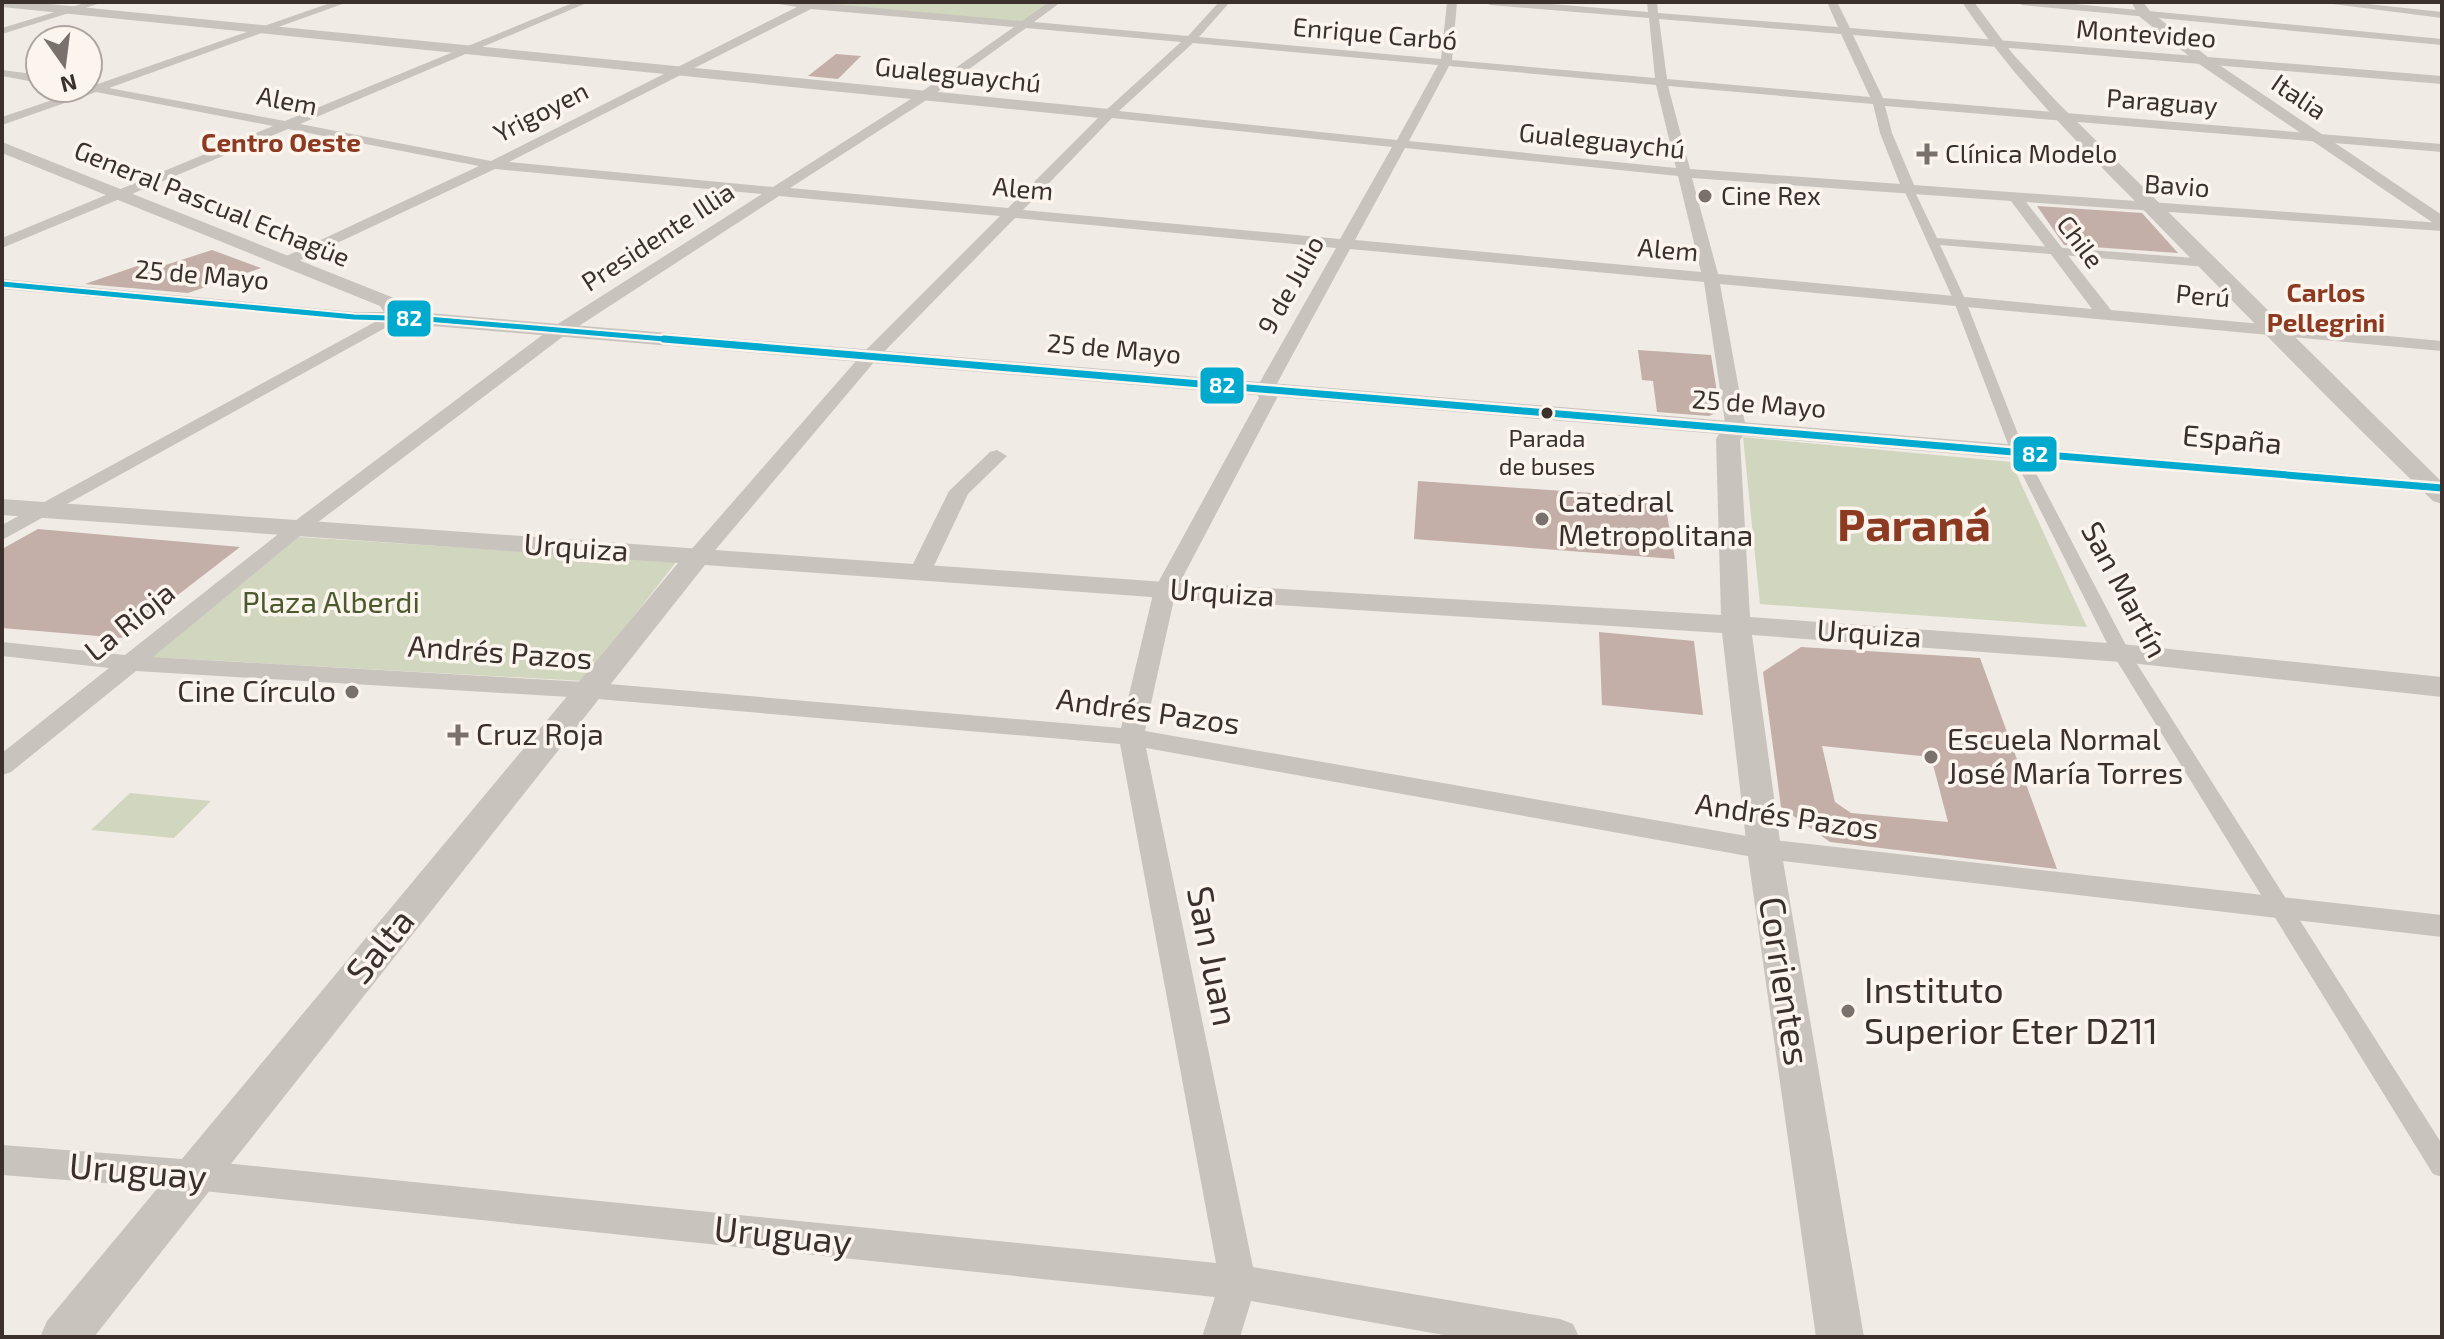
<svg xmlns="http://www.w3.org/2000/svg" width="2444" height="1339" font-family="'Exo 2',sans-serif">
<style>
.green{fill:#d1d6bf}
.building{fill:#c3afa7;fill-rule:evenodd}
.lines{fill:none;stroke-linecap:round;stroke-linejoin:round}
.pedestrian{fill:#c9c3be;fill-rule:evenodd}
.minor{fill:#c9c3be;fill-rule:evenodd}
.tertiary{fill:#c9c3be;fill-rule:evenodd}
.bus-1-far1-casing{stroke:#fbf5ee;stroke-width:9}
.bus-1-casing{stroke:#fbf5ee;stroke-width:12}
.bus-1-far1{stroke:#00a9ce;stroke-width:5}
.bus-1{stroke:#00a9ce;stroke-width:7}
.poi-dot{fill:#7a716c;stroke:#fbf5ee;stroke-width:3}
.bus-dot{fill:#3b302b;stroke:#fbf5ee;stroke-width:3}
.labels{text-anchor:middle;stroke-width:7;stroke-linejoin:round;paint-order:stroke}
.far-bus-label{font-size:24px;fill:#3b302b;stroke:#fbf5ee}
.far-street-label{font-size:26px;fill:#3b302b;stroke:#fbf5ee}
.far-neighbourhood-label{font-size:26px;font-weight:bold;fill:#8c3b22;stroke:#fbf5ee}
.far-poi-label{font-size:26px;fill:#3b302b;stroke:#fbf5ee;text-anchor:start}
.street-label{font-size:30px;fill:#3b302b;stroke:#fbf5ee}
.poi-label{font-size:30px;fill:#3b302b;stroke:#fbf5ee;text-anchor:start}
.park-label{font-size:30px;fill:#4a5a2e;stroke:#fbf5ee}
.near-street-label{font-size:36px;fill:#3b302b;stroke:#fbf5ee}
.near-poi-label{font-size:36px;fill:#3b302b;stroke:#fbf5ee;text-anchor:start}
.town-label{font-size:46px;font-weight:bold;fill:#8c3b22;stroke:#fbf5ee}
.line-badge{stroke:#fbf5ee;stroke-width:3}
.badge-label{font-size:22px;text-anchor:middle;font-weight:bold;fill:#fff}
</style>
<rect width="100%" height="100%" fill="#f0ebe5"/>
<path class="green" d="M 822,2 L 1051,2 L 1019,24 L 817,4 Z
M 1743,437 L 2011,462 L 2087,627 L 1760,604 Z
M 299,537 L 677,561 L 583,681 L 152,657 Z
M 130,793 L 211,801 L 174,838 L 91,830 Z"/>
<path class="building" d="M 836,54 L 861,56 L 838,79 L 808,76 Z
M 2037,206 L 2142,213 L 2178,253 L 2064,245 Z
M 212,250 L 261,268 L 188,293 L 85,284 L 137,266 L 147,271 Z
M 1638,350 L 1711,355 L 1720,411 L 1709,416 L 1657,412 L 1653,381 L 1642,380 Z
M 1418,481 L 1664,498 L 1675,559 L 1414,539 Z
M 38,529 L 240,547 L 122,638 L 2,628 L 2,549 Z
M 1599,632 L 1694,641 L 1703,715 L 1602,705 Z
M 1801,647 L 1980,658 L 2057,869 L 1830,842 L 1781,807 L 1763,672 ZM 1822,746 L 1931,757 L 1948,822 L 1851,813 L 1835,802 Z"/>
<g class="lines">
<path class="pedestrian" d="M 1905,188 L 1914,190 L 1937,238 L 2207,259 L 2213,263 L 2207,267 L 1940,245 L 1965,299 L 2025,452 L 2130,653 L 2442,1144 L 2442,1177 L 2433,1174 L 2112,653 L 2011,452 L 1953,299 L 1904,190 Z"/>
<path class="minor" d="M 88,2 L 104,2 L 2,34 L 2,28 Z
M 333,2 L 348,2 L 109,88 L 285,121 L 575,2 L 589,2 L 300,124 L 491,161 L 797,7 L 767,2 L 810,2 L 1022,21 L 1049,2 L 1061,2 L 1034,22 L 1188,36 L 1219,2 L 1230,2 L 1199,37 L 1441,59 L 1447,2 L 1457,2 L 1452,60 L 1655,78 L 1649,18 L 1490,5 L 1485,2 L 1528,2 L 1648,12 L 1647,2 L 1657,2 L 1658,13 L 1838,27 L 1827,2 L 1837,2 L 1850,28 L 2442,76 L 2442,84 L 1853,35 L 1883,98 L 2442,144 L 2442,152 L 1885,106 L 1892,133 L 1914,185 L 2442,223 L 2442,231 L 2026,202 L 2111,310 L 2442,341 L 2442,351 L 1720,284 L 1746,429 L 1736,435 L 1726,429 L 1704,282 L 1350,249 L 1274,389 L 1277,398 L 1176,590 L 1145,731 L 1764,839 L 2442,915 L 2442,937 L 1764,859 L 1146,748 L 1253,1267 L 1560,1319 L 1573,1324 L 1579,1337 L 1455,1337 L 1251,1301 L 1240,1337 L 1202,1337 L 1215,1297 L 194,1190 L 2,1175 L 2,1145 L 194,1160 L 1216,1263 L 1120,744 L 586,698 L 136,671 L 11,772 L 2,775 L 2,753 L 109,668 L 2,656 L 2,642 L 125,655 L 291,524 L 553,327 L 762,194 L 495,169 L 286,267 L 280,265 L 280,259 L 479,166 L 288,129 L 2,248 L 2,238 L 273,126 L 96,92 L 2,125 L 2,117 L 88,88 L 88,83 L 95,85 ZM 811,9 L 1014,27 L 914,97 L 773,187 L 509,162 ZM 1659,19 L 1841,34 L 1870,97 L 1667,79 ZM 1026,28 L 1181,42 L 1105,111 L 1008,208 L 790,188 L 922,103 ZM 1193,43 L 1438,65 L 1397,140 L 1119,111 ZM 1449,66 L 1656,85 L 1676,168 L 1409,141 ZM 1668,86 L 1873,104 L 1880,133 L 1900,184 L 1690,169 ZM 1112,118 L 1392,147 L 1340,239 L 1023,210 ZM 1405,148 L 1678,176 L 1701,272 L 1355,240 ZM 1692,178 L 2011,201 L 2092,309 L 1718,274 ZM 779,196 L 1000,216 L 863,353 L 690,551 L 687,556 L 698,562 L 706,561 L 875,361 L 1015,218 L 1336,248 L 1256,389 L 1259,398 L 1154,590 L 1121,728 L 586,682 L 153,657 L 305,532 L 565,335 Z
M 2017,2 L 2054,2 L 2442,39 L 2442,45 L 2022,5 Z
M 2317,2 L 2350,2 L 2442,12 L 2442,18 Z
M 2,70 L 40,75 L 40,83 L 2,76 Z
M 2,279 L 354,312 L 397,312 L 405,317 L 2,540 L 2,525 L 375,322 L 2,289 Z
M 2018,446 L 2442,482 L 2442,494 L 2011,456 L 2008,452 L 2011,448 Z
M 997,450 L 1007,456 L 968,494 L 931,572 L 920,579 L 912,577 L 909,572 L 949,491 L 990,452 Z"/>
<path class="tertiary" d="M 2,2 L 30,2 L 1109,109 L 1117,114 L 1109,119 L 2,7 Z
M 1962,2 L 1974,2 L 2012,53 L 2057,102 L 2442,482 L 2442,504 L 2433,501 C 2341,412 2252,321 2163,230 C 2092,157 2019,87 1962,2 Z
M 2131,2 L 2143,2 L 2150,11 L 2209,58 L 2442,215 L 2442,229 L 2199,64 L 2140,17 Z
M 2,142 L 394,298 L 404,311 L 2018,445 L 2027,447 L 2030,452 L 2027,457 L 2018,459 L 1743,436 L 1740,440 L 1750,617 L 2121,644 L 2442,677 L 2442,697 L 2121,662 L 1752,635 L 1781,849 L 1864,1337 L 1816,1337 L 1747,849 L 1722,633 L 1165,598 L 705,565 L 94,1337 L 40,1337 L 47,1321 L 678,563 L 2,515 L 2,499 L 1165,582 L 1721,615 L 1716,439 L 1719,434 L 397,323 L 390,321 L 380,306 L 2,153 Z"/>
<defs>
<path id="bus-1-far1" d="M 2,284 L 354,317 L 427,319 L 688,341"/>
<path id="bus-1" d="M 664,339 L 2442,488"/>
</defs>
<use href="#bus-1-far1" class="bus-1-far1-casing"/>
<use href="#bus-1" class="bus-1-casing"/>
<use href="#bus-1-far1" class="bus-1-far1"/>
<use href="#bus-1" class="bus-1"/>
</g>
<g class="poi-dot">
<path d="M1923 142h8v8h8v8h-8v8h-8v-8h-8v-8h8z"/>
<circle cx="1705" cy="196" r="8"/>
<circle cx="1542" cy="519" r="8"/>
<circle cx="352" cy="692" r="8"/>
<path d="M454 723h8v8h8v8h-8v8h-8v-8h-8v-8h8z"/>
<circle cx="1931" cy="757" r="8"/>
<circle cx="1848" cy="1011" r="8"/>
</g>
<circle class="bus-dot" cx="1547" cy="413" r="7"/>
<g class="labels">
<g class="far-bus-label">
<text x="1547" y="447">Parada<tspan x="1547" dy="28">de buses</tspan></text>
</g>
<g class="far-street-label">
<text transform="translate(1375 34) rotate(5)" y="9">Enrique Carbó</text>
<text transform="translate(2146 34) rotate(4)" y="9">Montevideo</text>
<text transform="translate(958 75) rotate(6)" y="9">Gualeguaychú</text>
<text transform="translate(2299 97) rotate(34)" y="9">Italia</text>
<text transform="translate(287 101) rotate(11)" y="9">Alem</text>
<text transform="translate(2162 102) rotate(4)" y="9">Paraguay</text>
<text transform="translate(541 112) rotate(-27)" y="9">Yrigoyen</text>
<text transform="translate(1602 141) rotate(6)" y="9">Gualeguaychú</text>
<text transform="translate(2177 186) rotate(4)" y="9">Bavio</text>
<text transform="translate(1023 189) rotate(5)" y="9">Alem</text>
<text transform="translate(212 204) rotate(22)" y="9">General Pascual Echagüe</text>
<text transform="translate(658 237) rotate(-33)" y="9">Presidente Illia</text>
<text transform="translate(2080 242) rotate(53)" y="9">Chile</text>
<text transform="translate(1668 250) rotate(5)" y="9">Alem</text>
<text transform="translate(202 275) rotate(5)" y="9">25 de Mayo</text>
<text transform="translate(1291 285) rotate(-61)" y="9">9 de Julio</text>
<text transform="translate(2203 296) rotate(5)" y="9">Perú</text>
<text transform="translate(1114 349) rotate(5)" y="9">25 de Mayo</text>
<text transform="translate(1759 404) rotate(4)" y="9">25 de Mayo</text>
</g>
<g class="far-neighbourhood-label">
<text x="281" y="152">Centro Oeste</text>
<text x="2326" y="302">Carlos<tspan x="2326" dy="30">Pellegrini</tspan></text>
</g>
<g class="far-poi-label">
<text x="1945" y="163">Clínica Modelo</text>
<text x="1721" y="205">Cine Rex</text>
</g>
<g class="street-label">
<text transform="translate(2232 440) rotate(5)" y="10">España</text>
<text transform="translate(576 548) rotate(4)" y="10">Urquiza</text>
<text transform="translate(2124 590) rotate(62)" y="10">San Martín</text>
<text transform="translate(1222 593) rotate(4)" y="10">Urquiza</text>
<text transform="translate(130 622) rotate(-39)" y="10">La Rioja</text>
<text transform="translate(1869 634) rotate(4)" y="10">Urquiza</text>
<text transform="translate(500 653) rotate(4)" y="10">Andrés Pazos</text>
<text transform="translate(1148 712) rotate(8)" y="10">Andrés Pazos</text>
<text transform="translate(1787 817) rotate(8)" y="10">Andrés Pazos</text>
</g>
<g class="poi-label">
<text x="1558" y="512">Catedral<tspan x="1558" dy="34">Metropolitana</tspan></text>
<text x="336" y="702" text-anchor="end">Cine Círculo</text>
<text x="476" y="745">Cruz Roja</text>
<text x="1947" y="750">Escuela Normal<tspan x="1947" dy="34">José María Torres</tspan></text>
</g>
<g class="park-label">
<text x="331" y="613">Plaza Alberdi</text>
</g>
<g class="near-street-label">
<text transform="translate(380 946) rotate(-51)" y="13">Salta</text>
<text transform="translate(1213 956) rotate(79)" y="13">San Juan</text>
<text transform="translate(1785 981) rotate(81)" y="13">Corrientes</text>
<text transform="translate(138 1171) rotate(5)" y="13">Uruguay</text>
<text transform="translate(783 1235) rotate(6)" y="13">Uruguay</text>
</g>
<g class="near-poi-label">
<text x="1864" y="1003">Instituto<tspan x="1864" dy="41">Superior Eter D211</tspan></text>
</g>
<g class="town-label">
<text x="1914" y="541">Paraná</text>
</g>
</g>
<g class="line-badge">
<rect x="386" y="299" width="46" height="39" rx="8" fill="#00a9ce"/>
<rect x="1199" y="366" width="46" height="39" rx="8" fill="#00a9ce"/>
<rect x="2012" y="435" width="46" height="38" rx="8" fill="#00a9ce"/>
</g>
<g class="badge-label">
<text x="409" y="326">82</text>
<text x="1222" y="393">82</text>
<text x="2035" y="462">82</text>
</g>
<rect width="2444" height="1339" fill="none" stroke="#3b302b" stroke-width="8"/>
<g transform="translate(64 64) rotate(166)"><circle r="38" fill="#fbf5ee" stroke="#aea6a0" stroke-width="2"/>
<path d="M0-6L14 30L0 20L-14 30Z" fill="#7a716c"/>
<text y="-12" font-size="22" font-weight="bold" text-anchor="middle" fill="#3b302b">N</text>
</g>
</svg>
